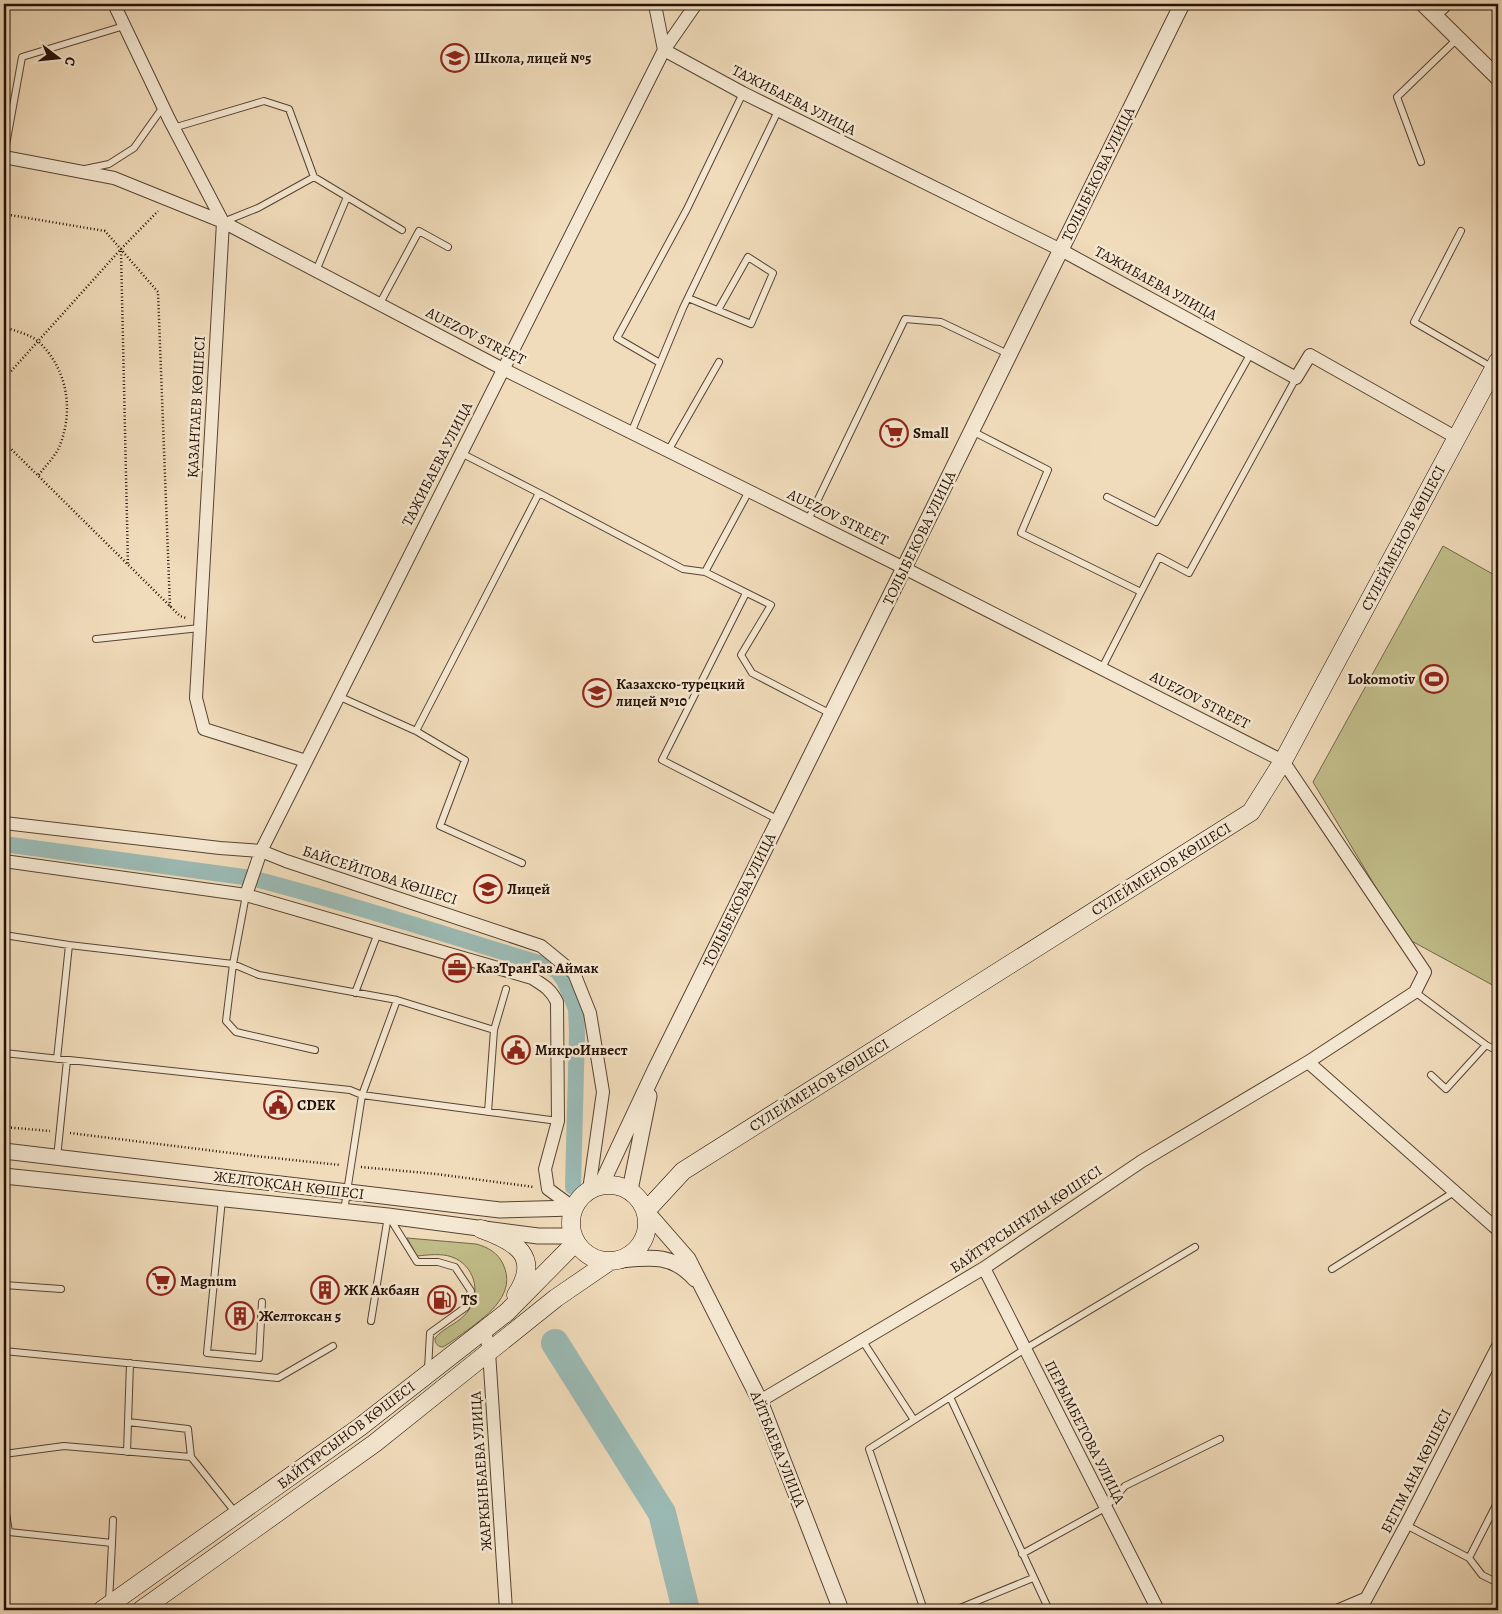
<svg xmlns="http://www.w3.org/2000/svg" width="1502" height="1614" font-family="Alegreya,serif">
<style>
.green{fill:#c1be8a;stroke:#726748}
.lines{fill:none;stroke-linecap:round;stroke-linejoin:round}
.canal{stroke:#9bbab4;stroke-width:16}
.river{stroke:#9bbab4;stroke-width:28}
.service-casing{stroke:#574332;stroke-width:8}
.minor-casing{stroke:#574332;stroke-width:14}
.tertiary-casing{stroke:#574332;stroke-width:17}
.secondary-casing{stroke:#241005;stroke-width:19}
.path{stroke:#241005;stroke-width:2.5;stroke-dasharray:1 2.5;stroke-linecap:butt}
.service{stroke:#f5e8d2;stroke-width:6}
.minor{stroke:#f5e8d2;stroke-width:12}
.tertiary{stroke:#f5e8d2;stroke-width:15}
.secondary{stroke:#f5e8d2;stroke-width:18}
.labels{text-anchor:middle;stroke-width:5;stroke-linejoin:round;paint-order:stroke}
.poi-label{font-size:15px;font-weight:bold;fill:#241005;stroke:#f5e8d2;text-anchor:start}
.street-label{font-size:15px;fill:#241005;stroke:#f5e8d2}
</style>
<rect width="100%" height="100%" fill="#f0dbba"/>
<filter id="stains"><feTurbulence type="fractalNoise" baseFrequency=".004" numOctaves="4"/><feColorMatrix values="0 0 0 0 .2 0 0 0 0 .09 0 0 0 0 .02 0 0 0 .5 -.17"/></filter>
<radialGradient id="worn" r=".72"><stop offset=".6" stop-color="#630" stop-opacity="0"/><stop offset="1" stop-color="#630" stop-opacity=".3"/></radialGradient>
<path class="green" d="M 1443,546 L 1498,577 L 1498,988 L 1406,938 L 1313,782 Z
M 407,1238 L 476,1244 C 488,1247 498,1253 503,1264 C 517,1293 489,1314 469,1329 C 460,1335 452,1342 443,1347 C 438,1347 435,1344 435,1338 C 444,1327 460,1323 468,1311 C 482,1292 474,1265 452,1257 C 441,1253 428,1255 417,1256 Z"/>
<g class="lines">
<path class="canal" d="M 4,844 L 251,878 C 349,903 446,935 542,964 L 557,971 L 564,980 L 576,1009 L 577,1033 L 573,1187"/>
<path class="river" d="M 555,1343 L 662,1513 L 686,1610"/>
<defs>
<path id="service" d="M 1437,17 L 1451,4
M 173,128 L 264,101 L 289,109 L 314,177 L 402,230
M 4,156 L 22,57 L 124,26
M 1421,162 L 1397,97 L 1457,39
M 85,169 L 109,164 L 134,148 L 163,107
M 223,222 L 258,208 L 314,177
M 1461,231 L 1414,322 L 1493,368
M 316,271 L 347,197
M 688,298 L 751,324 L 773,273 L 748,257 L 718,310
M 379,305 L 419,231 L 448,247
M 660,363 L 617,338 L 687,209 L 743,93
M 972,431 L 1048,470 L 1021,533 L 1141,592
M 631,433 L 683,308 L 778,111
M 668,451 L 719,362
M 539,493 L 683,569 L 705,572 L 749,491
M 1107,497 L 1156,522 L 1251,353
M 808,520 L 905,319 L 941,322 L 1008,354
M 705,572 L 771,605 L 741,655 L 752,673 L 831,714
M 746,593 L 662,760 L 779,820
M 96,639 L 200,628
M 1102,668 L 1159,557 L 1189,573 L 1296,378
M 338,696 L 416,731 L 539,493 L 461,453
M 416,731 L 465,760 L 440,826 L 522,863
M 246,895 L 233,964 L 226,1021 L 236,1032 L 315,1050
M 4,935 L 69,945 L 233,964 L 259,975 L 397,1000 L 494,1030
M 1415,992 L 1486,1045 L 1498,1051
M 355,993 L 378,933
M 4,1053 L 350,1090 L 362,1095 L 558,1121
M 57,1059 L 69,945
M 1431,1075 L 1446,1089 L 1486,1045
M 488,1112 L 494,1030 L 506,989
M 57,1158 L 67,1060
M 222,1199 L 207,1353 L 259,1358 L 262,1302
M 344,1211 L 362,1095 L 397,1000
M 389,1217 L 417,1262 L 438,1262 L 455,1267 L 471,1291 L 466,1307 L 430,1333 L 428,1369
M 1332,1269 L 1454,1192
M 4,1285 L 61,1289
M 371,1321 L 388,1216
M 862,1340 L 914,1420
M 4,1351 L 278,1378 L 333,1346
M 950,1397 L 1049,1610
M 128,1422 L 188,1429 L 191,1457
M 127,1452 L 130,1363
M 4,1454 L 64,1446 L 191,1457 L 235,1512
M 4,1501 L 9,1532 L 112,1543 L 109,1602
M 1406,1525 L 1469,1558 L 1482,1575 L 1498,1583
M 112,1543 L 113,1520
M 1022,1554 L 1105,1508 L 1125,1486 L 1220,1439
M 1469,1558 L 1498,1501
M 924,1610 L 869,1449 L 1025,1349 L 1195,1247
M 955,1610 L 1033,1578"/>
<path id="minor" d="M 114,4 L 169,119 L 223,222 L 196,698 L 204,729 L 306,761
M 696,4 L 664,50 L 743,93 L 1061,250 L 1296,378 L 1310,355 L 1457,438
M 4,157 L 114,178 L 223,222 L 503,369 L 904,568 L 1283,761 L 1425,972 L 1415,992 L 1308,1062 L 1142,1161 L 984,1268 L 760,1401
M 4,823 L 220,848 L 261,851 L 286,861 L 541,946 L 574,973 L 590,1013 L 603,1092 L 589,1190
M 4,861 L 246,895 L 532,978 C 543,985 551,989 557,1002 L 558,1121 L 545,1169 L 548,1189 L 574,1208
M 246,895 L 261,851 L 664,50 L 656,10 L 657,4
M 1308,1062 L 1498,1230
M 984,1268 L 1158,1610
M 485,1329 L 489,1352 L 506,1610
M 1339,1610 L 1365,1599
M 1360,1610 L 1406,1525 L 1498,1346"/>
<path id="tertiary" d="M 1423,4 L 1498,78
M 4,1151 L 500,1210 L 574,1208
M 4,1176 L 388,1216 L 538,1236 L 573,1236
M 601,1185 L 655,1070 L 904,568 L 1182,4
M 630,1190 L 649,1096
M 646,1211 L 688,1259 L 760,1401 L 841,1610
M 621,1260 C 651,1257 673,1254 695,1279"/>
<path id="secondary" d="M571 1223a38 38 0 1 1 76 0a38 38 0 1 1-76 0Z
M 646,1211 L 683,1171 L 1251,812 L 1283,761 L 1498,361
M 481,1229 C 515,1241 542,1256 516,1295
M 102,1610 L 360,1427 L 507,1312 L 576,1242
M 141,1610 L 375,1443 L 556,1298 L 610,1261"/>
</defs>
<use href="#service" class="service-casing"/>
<use href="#minor" class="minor-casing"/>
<use href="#tertiary" class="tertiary-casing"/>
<use href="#secondary" class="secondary-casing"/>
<path class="path" d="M 4,214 L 105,231 L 158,292 L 170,607
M 121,251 L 128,565
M 4,327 C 15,331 30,334 39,342 C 67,369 74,409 60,445 C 56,456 45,466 38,476
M 4,379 L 121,249 L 158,211
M 4,442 L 180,616 L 186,618
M 4,1127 L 50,1131
M 70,1133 L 255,1156 L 340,1165
M 361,1167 L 436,1174 L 534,1187"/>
<use href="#service" class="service"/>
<use href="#minor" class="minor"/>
<use href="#tertiary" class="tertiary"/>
<use href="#secondary" class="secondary"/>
</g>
<defs>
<symbol id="university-ring" viewBox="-11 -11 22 22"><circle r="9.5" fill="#f5e8d2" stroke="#8f2418" stroke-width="1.5"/><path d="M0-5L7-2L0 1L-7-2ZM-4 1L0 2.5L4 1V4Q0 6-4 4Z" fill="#8f2418"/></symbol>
<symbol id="supermarket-ring" viewBox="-11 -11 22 22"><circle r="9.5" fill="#f5e8d2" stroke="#8f2418" stroke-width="1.5"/><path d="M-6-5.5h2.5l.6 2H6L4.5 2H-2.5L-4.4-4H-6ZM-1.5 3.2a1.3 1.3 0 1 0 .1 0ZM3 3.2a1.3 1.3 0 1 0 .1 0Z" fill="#8f2418"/></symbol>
<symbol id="stadium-ring" viewBox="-11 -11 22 22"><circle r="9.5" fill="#f5e8d2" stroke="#8f2418" stroke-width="1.5"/><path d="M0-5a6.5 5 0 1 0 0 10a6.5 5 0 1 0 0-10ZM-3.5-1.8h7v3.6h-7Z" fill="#8f2418"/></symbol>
<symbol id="school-ring" viewBox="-11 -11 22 22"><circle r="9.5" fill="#f5e8d2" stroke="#8f2418" stroke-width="1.5"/><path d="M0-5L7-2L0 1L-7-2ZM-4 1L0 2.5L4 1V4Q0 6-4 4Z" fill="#8f2418"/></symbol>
<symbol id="office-ring" viewBox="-11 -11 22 22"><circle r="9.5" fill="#f5e8d2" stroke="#8f2418" stroke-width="1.5"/><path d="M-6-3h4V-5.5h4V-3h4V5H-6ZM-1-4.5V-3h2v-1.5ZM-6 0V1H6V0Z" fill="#8f2418"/></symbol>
<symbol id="civic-ring" viewBox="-11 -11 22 22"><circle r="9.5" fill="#f5e8d2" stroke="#8f2418" stroke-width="1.5"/><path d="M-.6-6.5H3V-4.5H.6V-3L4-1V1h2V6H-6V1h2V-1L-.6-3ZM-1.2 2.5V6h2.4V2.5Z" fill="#8f2418"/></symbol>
<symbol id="building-ring" viewBox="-11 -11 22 22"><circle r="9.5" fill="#f5e8d2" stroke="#8f2418" stroke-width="1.5"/><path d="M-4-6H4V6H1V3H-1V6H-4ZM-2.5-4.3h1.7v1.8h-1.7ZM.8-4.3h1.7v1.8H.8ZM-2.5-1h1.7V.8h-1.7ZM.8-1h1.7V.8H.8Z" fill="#8f2418"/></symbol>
<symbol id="fuel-ring" viewBox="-11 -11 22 22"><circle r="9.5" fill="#f5e8d2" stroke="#8f2418" stroke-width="1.5"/><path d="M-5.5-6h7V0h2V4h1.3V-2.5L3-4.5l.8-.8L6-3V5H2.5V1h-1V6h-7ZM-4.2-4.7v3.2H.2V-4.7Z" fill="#8f2418"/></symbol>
</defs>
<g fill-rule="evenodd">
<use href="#university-ring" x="439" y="42" width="32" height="32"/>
<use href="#supermarket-ring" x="878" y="417" width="32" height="32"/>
<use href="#stadium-ring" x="1418" y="663" width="32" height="32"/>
<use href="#school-ring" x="581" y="677" width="32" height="32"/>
<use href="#school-ring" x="472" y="873" width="32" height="32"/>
<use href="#office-ring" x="441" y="952" width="32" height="32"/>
<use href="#civic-ring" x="500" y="1034" width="32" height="32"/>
<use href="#civic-ring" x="262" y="1089" width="32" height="32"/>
<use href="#supermarket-ring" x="145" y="1265" width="32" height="32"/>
<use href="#building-ring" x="309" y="1274" width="32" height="32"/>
<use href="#fuel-ring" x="426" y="1284" width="32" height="32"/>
<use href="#building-ring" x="224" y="1300" width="32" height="32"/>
</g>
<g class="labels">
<g class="poi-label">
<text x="474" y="63">Школа, лицей №5</text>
<text x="913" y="438">Small</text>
<text x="1415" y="684" text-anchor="end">Lokomotiv</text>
<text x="616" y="689">Казахско-турецкий<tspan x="616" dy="17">лицей №10</tspan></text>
<text x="507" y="894">Лицей</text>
<text x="476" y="973">КазТранГаз Аймак</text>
<text x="535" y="1055">МикроИнвест</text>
<text x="297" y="1110">CDEK</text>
<text x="180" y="1286">Magnum</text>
<text x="344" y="1295">ЖК Акбаян</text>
<text x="461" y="1305">TS</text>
<text x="259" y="1321">Желтоксан 5</text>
</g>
<g class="street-label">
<text transform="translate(794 100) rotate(27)" y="5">ТАЖИБАЕВА УЛИЦА</text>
<text transform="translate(1098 174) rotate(-64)" y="5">ТОЛЫБЕКОВА УЛИЦА</text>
<text transform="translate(1156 283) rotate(29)" y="5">ТАЖИБАЕВА УЛИЦА</text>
<text transform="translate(476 336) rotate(27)" y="5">AUEZOV STREET</text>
<text transform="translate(196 407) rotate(-87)" y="5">ҚАЗАНТАЕВ КӨШЕСІ</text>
<text transform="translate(437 464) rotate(-63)" y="5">ТАЖИБАЕВА УЛИЦА</text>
<text transform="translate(838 517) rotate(26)" y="5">AUEZOV STREET</text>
<text transform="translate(919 538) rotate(-64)" y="5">ТОЛЫБЕКОВА УЛИЦА</text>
<text transform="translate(1403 538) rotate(-62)" y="5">СҮЛЕЙМЕНОВ КӨШЕСІ</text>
<text transform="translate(1200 700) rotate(27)" y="5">AUEZOV STREET</text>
<text transform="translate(1161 869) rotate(-32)" y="5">СҮЛЕЙМЕНОВ КӨШЕСІ</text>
<text transform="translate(380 875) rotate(18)" y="5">БАЙСЕЙІТОВА КӨШЕСІ</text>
<text transform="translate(739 900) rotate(-64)" y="5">ТОЛЫБЕКОВА УЛИЦА</text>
<text transform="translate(819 1085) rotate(-32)" y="5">СҮЛЕЙМЕНОВ КӨШЕСІ</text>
<text transform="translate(289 1185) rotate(7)" y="5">ЖЕЛТОҚСАН КӨШЕСІ</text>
<text transform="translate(1026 1219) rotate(-34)" y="5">БАЙТҰРСЫНҰЛЫ КӨШЕСІ</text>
<text transform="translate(1085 1432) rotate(63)" y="5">ПЕРЫМБЕТОВА УЛИЦА</text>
<text transform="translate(346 1435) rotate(-37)" y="5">БАЙТҰРСЫНОВ КӨШЕСІ</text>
<text transform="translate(778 1449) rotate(68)" y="5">АЙТБАЕВА УЛИЦА</text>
<text transform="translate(481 1471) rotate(-94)" y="5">ЖАРКЫНБАЕВА УЛИЦА</text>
<text transform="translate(1416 1471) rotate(-63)" y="5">БЕГІМ АНА КӨШЕСІ</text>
</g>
</g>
<rect width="1502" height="1614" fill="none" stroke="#f0dbba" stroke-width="20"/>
<rect x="5" y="5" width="1492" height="1604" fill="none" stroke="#241005" stroke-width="2.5"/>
<rect x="10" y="10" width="1482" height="1594" fill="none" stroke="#241005"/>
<g transform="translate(58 58) rotate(106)" stroke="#f5e8d2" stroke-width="4" paint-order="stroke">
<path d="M0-4L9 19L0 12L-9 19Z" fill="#241005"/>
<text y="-8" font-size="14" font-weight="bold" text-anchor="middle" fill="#241005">С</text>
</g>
<rect width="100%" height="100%" filter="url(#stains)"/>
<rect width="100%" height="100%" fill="url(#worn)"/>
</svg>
